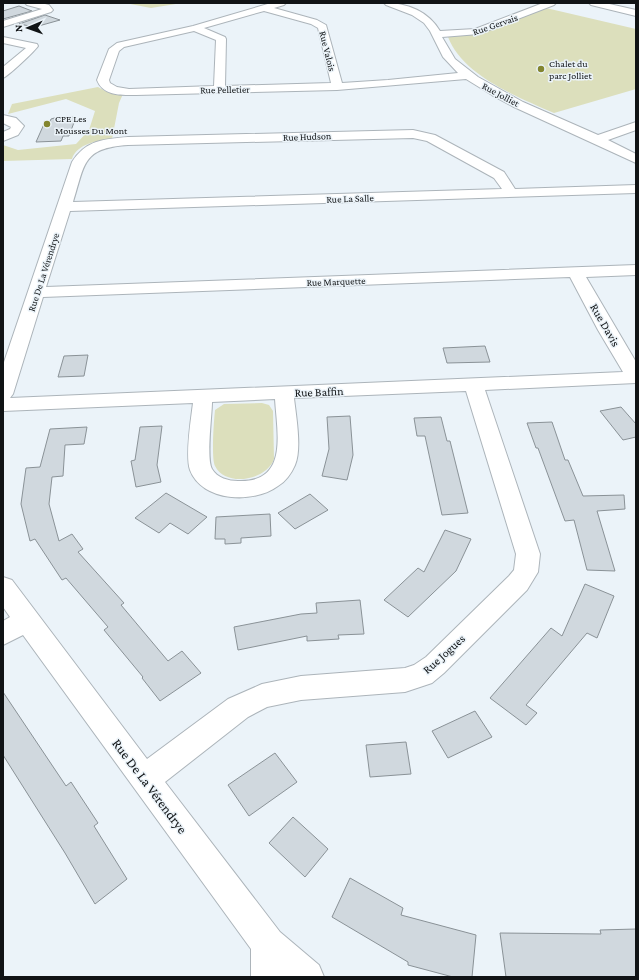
<svg xmlns="http://www.w3.org/2000/svg" width="639" height="980" font-family="'Crimson Pro',serif">
<style>
.green{fill:#dcdfbc}
.building{fill:#d0d8de;stroke:#8a9297}
.lines{fill:none;stroke-linecap:round;stroke-linejoin:round}
.minor-casing{stroke:#acb4ba;stroke-width:2}
.minor{fill:#fff;fill-rule:evenodd}
.poi-dot{fill:#83852f;stroke:#ebf3f9;stroke-width:1.5}
.labels{text-anchor:middle;stroke-width:3;stroke-linejoin:round;paint-order:stroke}
.far-street-label{font-size:10px;fill:#101315;stroke:#ebf3f9}
.far-poi-label{font-size:10px;fill:#101315;stroke:#ebf3f9;text-anchor:start}
.street-label{font-size:12px;fill:#101315;stroke:#ebf3f9}
.near-street-label{font-size:14px;fill:#101315;stroke:#ebf3f9}
</style>
<rect width="100%" height="100%" fill="#ebf3f9"/>
<path class="green" d="M 125,3 L 182,3 L 151,8 Z
M 546,8 L 636,29 L 636,89 L 554,113 C 518,97 463,76 448,37 L 450,36 L 482,33 Z
M 98,87 L 107,92 L 123,94 L 119,103 L 112,139 C 99,140 76,144 72,159 L 3,161 L 3,145 L 18,150 L 76,144 L 89,130 L 95,111 L 66,99 L 8,114 L 12,104 Z
M 262,403 L 269,405 L 273,411 L 274,459 C 267,480 226,488 215,466 C 211,458 214,420 215,410 L 224,404 Z"/>
<path class="building" d="M 19,6 L 32,11 L 3,19 L 3,11 Z
M 45,15 L 60,20 L 35,27 L 19,24 Z
M 58,117 L 76,117 L 69,136 L 63,136 L 61,141 L 36,142 L 44,124 L 49,124 L 51,119 Z
M 485,346 L 490,362 L 447,363 L 443,348 Z
M 88,355 L 84,376 L 58,377 L 64,356 Z
M 621,407 L 636,424 L 636,437 L 623,440 L 600,411 Z
M 350,416 L 353,455 L 347,480 L 322,476 L 329,449 L 327,417 Z
M 441,417 L 447,441 L 450,441 L 468,513 L 442,515 L 425,436 L 417,436 L 414,418 Z
M 552,422 L 565,460 L 568,460 L 583,496 L 624,495 L 625,509 L 597,511 L 615,571 L 587,570 L 574,520 L 565,521 L 538,448 L 536,448 L 527,423 Z
M 162,426 L 157,465 L 161,482 L 136,487 L 131,461 L 135,460 L 140,427 Z
M 87,427 L 84,444 L 65,445 L 63,476 L 52,477 L 49,504 L 59,541 L 72,534 L 83,549 L 78,552 L 124,603 L 121,605 L 168,661 L 182,651 L 201,673 L 160,701 L 142,678 L 143,677 L 104,630 L 108,627 L 66,578 L 62,580 L 35,539 L 30,541 L 21,504 L 26,468 L 40,467 L 50,429 Z
M 166,493 L 207,517 L 188,534 L 170,523 L 159,533 L 135,518 Z
M 310,494 L 328,510 L 295,529 L 278,513 Z
M 270,514 L 271,536 L 241,538 L 241,543 L 225,544 L 225,539 L 215,539 L 216,517 Z
M 445,530 L 471,539 L 456,571 L 408,617 L 384,600 L 418,568 L 424,572 Z
M 585,584 L 614,596 L 597,638 L 587,633 L 526,705 L 537,713 L 526,725 L 490,698 L 551,628 L 562,636 Z
M 360,600 L 364,634 L 338,635 L 339,639 L 307,641 L 307,636 L 238,650 L 234,627 L 301,614 L 317,613 L 316,603 Z
M 3,692 L 66,786 L 71,782 L 98,823 L 94,826 L 127,879 L 95,904 L 65,853 L 3,755 Z
M 475,711 L 492,737 L 448,758 L 432,731 Z
M 406,742 L 411,774 L 370,777 L 366,745 Z
M 275,753 L 297,782 L 249,816 L 228,785 Z
M 293,817 L 328,849 L 305,877 L 269,843 Z
M 350,878 L 403,908 L 401,915 L 476,935 L 472,977 L 453,977 L 408,965 L 408,962 L 332,917 Z
M 636,929 L 636,977 L 506,977 L 500,933 L 601,934 L 600,930 Z"/>
<g class="lines">
<defs>
<path id="minor" d="M 25,3 L 41,3 L 49,5 L 53,10 L 51,12 L 3,27 L 3,21 L 42,9 L 27,5 Z
M 271,3 L 286,3 L 284,5 L 274,8 L 317,20 L 326,25 L 342,83 L 388,80 L 458,73 L 443,57 L 430,31 L 424,23 L 412,15 L 386,5 L 384,3 C 407,3 428,11 440,31 L 475,29 L 543,3 L 556,3 L 554,5 L 479,34 L 442,37 L 455,59 L 478,77 L 523,102 L 598,135 L 636,122 L 636,130 L 608,140 L 636,154 L 636,163 L 514,107 L 492,95 L 466,79 L 337,90 L 136,95 C 121,95 103,96 97,80 L 109,49 L 117,43 L 193,26 ZM 264,11 L 311,24 L 318,28 L 331,83 L 225,86 L 226,39 L 225,37 L 204,28 ZM 194,31 L 216,40 L 214,86 L 129,89 L 117,87 L 110,83 L 109,80 L 119,51 L 124,47 Z
M 589,3 L 605,3 L 636,10 L 636,16 L 591,5 Z
M 3,37 L 37,44 L 38,46 C 35,51 7,77 3,78 L 3,67 L 26,48 L 3,43 Z
M 3,115 L 16,118 L 24,126 L 18,135 L 3,141 L 3,132 L 10,129 L 11,127 L 3,123 Z
M 413,130 L 435,135 L 504,172 L 515,189 L 636,185 L 636,193 L 70,211 L 46,287 L 636,265 L 636,275 L 586,277 L 636,362 L 636,383 L 485,390 L 540,554 L 538,572 L 527,590 L 444,673 L 432,683 L 405,692 L 301,700 L 267,707 L 248,717 L 165,782 L 280,932 L 319,965 L 324,977 L 251,977 L 251,949 L 23,635 L 3,645 L 3,621 L 10,617 L 3,607 L 3,577 L 12,580 L 147,759 L 228,699 L 262,684 L 301,676 L 405,668 L 414,665 L 426,657 L 509,576 L 514,570 L 516,554 L 466,391 L 294,398 C 296,416 302,449 295,465 C 291,474 286,481 278,486 C 254,504 202,502 190,470 C 185,456 191,419 193,403 L 3,411 L 3,365 L 72,162 C 86,140 104,139 128,137 ZM 413,138 L 427,141 L 494,178 L 502,189 L 73,202 C 85,164 82,148 128,145 ZM 570,277 L 598,330 L 623,372 L 10,398 L 13,394 L 43,297 ZM 275,399 C 277,433 289,483 238,481 C 229,481 217,478 212,469 C 206,459 212,415 212,402 Z"/>
</defs>
<use href="#minor" class="minor-casing"/>
<use href="#minor" class="minor"/>
</g>
<g class="poi-dot">
<circle cx="541" cy="69" r="4"/>
<circle cx="47" cy="124" r="4"/>
</g>
<g class="labels">
<g class="far-street-label">
<text transform="translate(495 24) rotate(-19)" y="4">Rue Gervais</text>
<text transform="translate(328 51) rotate(76)" y="4">Rue Valois</text>
<text transform="translate(225 89) rotate(-1)" y="4">Rue Pelletier</text>
<text transform="translate(501 94) rotate(28)" y="4">Rue Jolliet</text>
<text transform="translate(307 136) rotate(-2)" y="4">Rue Hudson</text>
<text transform="translate(350 198) rotate(-2)" y="4">Rue La Salle</text>
<text transform="translate(43 272) rotate(-72)" y="4">Rue De La Vérendrye</text>
<text transform="translate(336 281) rotate(-2)" y="4">Rue Marquette</text>
</g>
<g class="far-poi-label">
<text x="549" y="67">Chalet du<tspan x="549" dy="12">parc Jolliet</tspan></text>
<text x="55" y="122">CPE Les<tspan x="55" dy="12">Mousses Du Mont</tspan></text>
</g>
<g class="street-label">
<text transform="translate(605 325) rotate(60)" y="4">Rue Davis</text>
<text transform="translate(319 392) rotate(-2)" y="4">Rue Baffin</text>
<text transform="translate(444 654) rotate(-42)" y="4">Rue Jogues</text>
</g>
<g class="near-street-label">
<text transform="translate(150 786) rotate(53)" y="5">Rue De La Vérendrye</text>
</g>
</g>
<rect width="639" height="980" fill="none" stroke="#101315" stroke-width="8"/>
<g transform="translate(28 28) rotate(268)" stroke="#ebf3f9" stroke-width="3" paint-order="stroke">
<path d="M0-3L7 15L0 10L-7 15Z" fill="#101315"/>
<text y="-6" font-size="11" font-weight="bold" text-anchor="middle" fill="#101315">N</text>
</g>
</svg>
